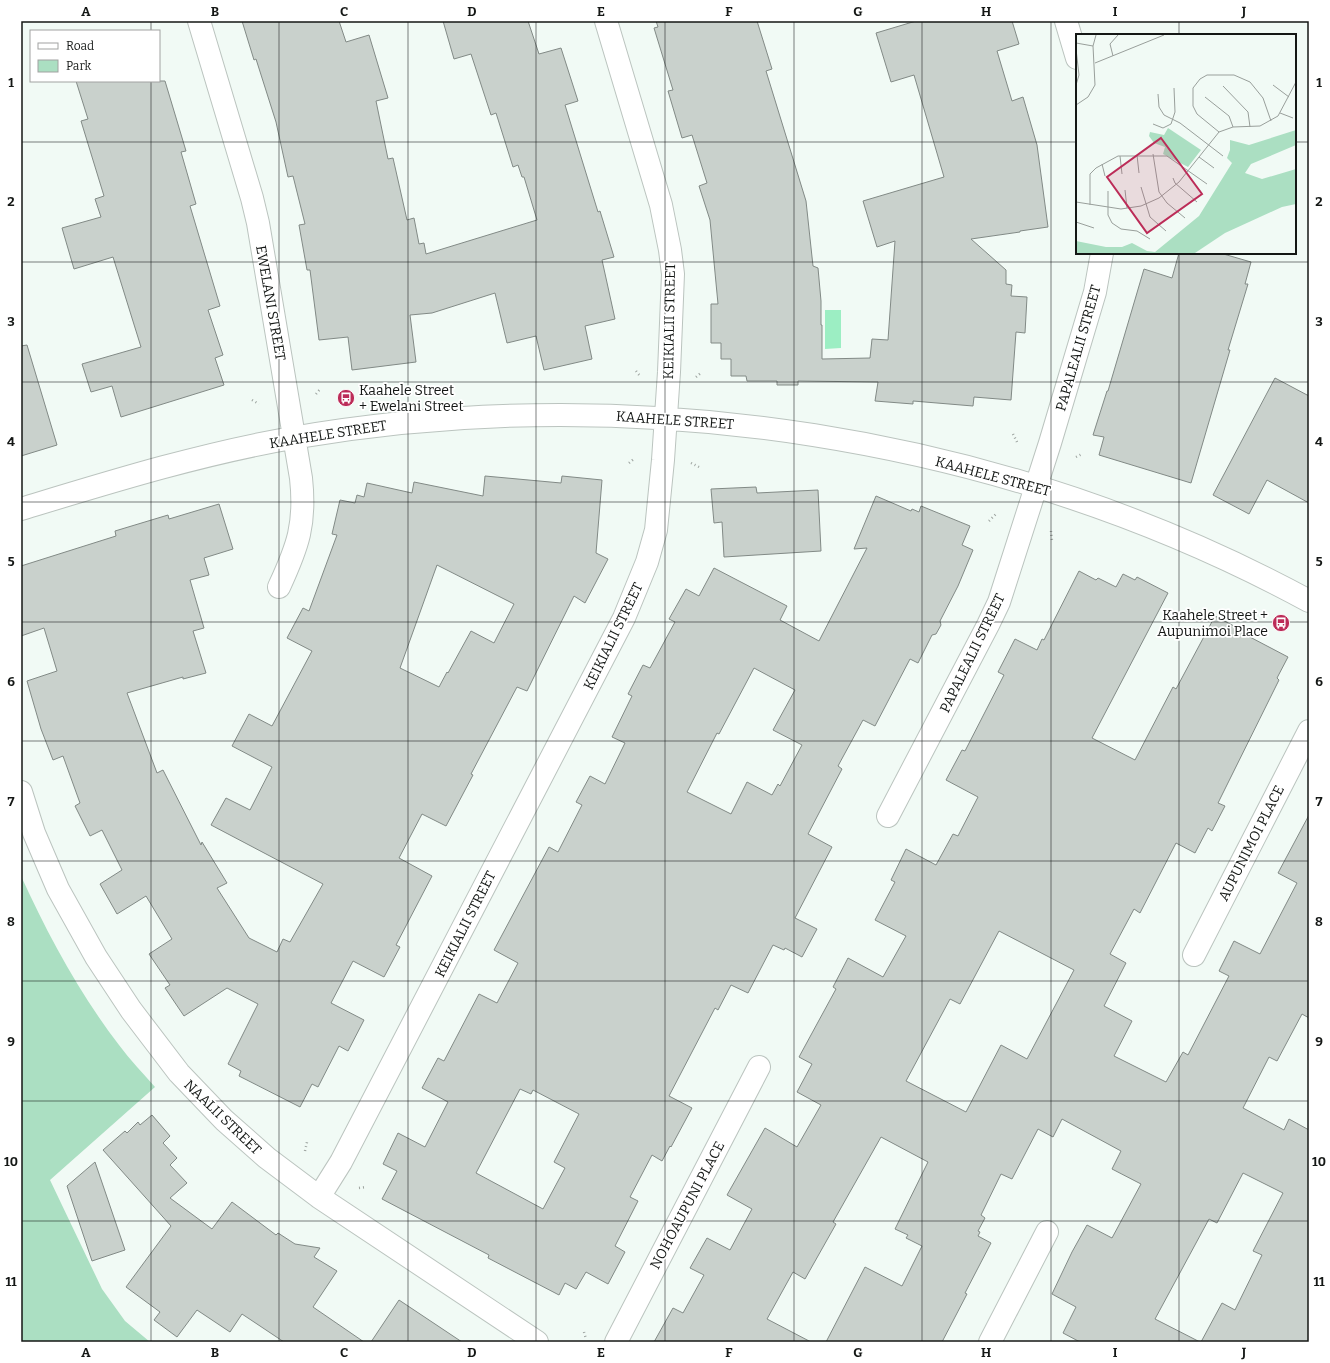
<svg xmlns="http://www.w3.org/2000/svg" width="1330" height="1363" font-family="Bitter,serif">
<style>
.green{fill:#abdfc2}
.water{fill:#9ceec3}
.building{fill:#c9d1cc;stroke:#828a86;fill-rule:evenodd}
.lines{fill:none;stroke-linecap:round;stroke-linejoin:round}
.minor-casing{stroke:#bbc4bf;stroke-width:24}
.path{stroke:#9ea4a0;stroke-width:2.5;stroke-dasharray:1 3;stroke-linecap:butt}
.minor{stroke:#fff;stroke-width:22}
.grid{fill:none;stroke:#141715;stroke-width:1;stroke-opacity:0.55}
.labels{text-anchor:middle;stroke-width:3.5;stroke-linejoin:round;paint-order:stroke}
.street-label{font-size:14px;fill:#141715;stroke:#fff}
.poi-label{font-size:14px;fill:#141715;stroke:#fff;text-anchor:start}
.inset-road{fill:none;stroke:#999f9b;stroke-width:1}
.view{fill:#bc2c58;fill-opacity:0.15;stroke:#bc2c58;stroke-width:2}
.inset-edge{fill:none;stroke:#141715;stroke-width:2}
.neatline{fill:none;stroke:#141715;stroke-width:1.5}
.grid-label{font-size:13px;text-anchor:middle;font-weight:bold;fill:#141715}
</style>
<rect width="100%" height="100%" fill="#f1faf5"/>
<path class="green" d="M 21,876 C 48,935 79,993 119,1045 C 130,1060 143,1073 155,1087 L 50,1180 L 102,1289 L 125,1321 L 150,1342 L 21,1342 Z"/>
<path class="water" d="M 825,310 L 841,310 L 841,348 L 825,349 Z"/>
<path class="building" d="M 242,21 L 339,21 L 346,42 L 369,35 L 388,98 L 376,101 L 388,159 L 393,158 L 407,220 L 414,218 L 419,244 L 424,243 L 426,254 L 537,220 L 524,177 L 522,177 L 518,165 L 513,167 L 496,113 L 491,115 L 471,54 L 454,59 L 443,21 L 528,21 L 539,54 L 561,48 L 578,101 L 565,105 L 598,212 L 600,211 L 614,257 L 602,260 L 615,319 L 585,326 L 592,359 L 544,370 L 536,336 L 507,343 L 495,293 L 432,313 L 410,315 L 416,362 L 352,370 L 348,337 L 319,340 L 310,270 L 307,270 L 299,225 L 305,224 L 293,176 L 288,177 L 276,122 L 256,59 L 254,60 Z
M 656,21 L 757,21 L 772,69 L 766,71 L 806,201 L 813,266 L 818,268 L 821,301 L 821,325 L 822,325 L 822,359 L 870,358 L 872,339 L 888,340 L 895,241 L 877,247 L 863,201 L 944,177 L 914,75 L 891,82 L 876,33 L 916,21 L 1012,21 L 1019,44 L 997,51 L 1012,101 L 1023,97 L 1037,145 L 1048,227 L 1020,231 L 1020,232 L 971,239 L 1006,270 L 1006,284 L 1012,285 L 1011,296 L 1027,297 L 1025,333 L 1016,332 L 1011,400 L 974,397 L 973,406 L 913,401 L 913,404 L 875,401 L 878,382 L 798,381 L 798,385 L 777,385 L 777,381 L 747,381 L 746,376 L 731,376 L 731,359 L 721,359 L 721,343 L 711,343 L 711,304 L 718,304 L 710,220 L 699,186 L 707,183 L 692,135 L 682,138 L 668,91 L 673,90 L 654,28 L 658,27 Z
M 76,81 L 165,81 L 186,151 L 181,152 L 196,204 L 190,206 L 220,306 L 208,310 L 223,355 L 215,358 L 224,385 L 121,417 L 112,386 L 91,392 L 82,364 L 141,347 L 113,257 L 74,269 L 62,228 L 101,217 L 95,199 L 104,196 L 81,121 L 88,119 Z
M 1179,253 L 1220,253 L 1251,262 L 1245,284 L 1248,284 L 1228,350 L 1230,350 L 1191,483 L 1099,455 L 1104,437 L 1093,435 L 1107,391 L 1108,391 L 1144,269 L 1172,278 Z
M 27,345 L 57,445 L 21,456 L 21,346 Z
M 1275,378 L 1309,396 L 1309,503 L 1267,480 L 1249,514 L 1213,495 Z
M 485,476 L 561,483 L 562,476 L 602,480 L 596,553 L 608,559 L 585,603 L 574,596 L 527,691 L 517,687 L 471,774 L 473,775 L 446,826 L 422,814 L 399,858 L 432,876 L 396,945 L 400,947 L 384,977 L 353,961 L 331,1003 L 364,1020 L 348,1051 L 339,1046 L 318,1087 L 312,1084 L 300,1107 L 239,1076 L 241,1071 L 228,1064 L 258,1004 L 227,988 L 184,1016 L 165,988 L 170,985 L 149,954 L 172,939 L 146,896 L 117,914 L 100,884 L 122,870 L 102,830 L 90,836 L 75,806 L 80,803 L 63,756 L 53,760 L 41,729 L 27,681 L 57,671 L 44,628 L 21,636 L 21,566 L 116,536 L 115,531 L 168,515 L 169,519 L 219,504 L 233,549 L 204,558 L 209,575 L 190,580 L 204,628 L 193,631 L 206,673 L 183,679 L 183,677 L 127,693 L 157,773 L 163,770 L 201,845 L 202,842 L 227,883 L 217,888 L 249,938 L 277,952 L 283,939 L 290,942 L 323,884 L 211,825 L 226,798 L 250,810 L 272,767 L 232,746 L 249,714 L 272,726 L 312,651 L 287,638 L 303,608 L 309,611 L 337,535 L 332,534 L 340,500 L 355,503 L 357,495 L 364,497 L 367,483 L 412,493 L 414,482 L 483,496 ZM 437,565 L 514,604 L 494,643 L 471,631 L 448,673 L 447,672 L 439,687 L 400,668 Z
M 756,487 L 757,493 L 818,490 L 821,551 L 724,557 L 722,522 L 714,523 L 711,489 Z
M 876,496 L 911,511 L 912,509 L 919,512 L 921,506 L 970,526 L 962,545 L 973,550 L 958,586 L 940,621 L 941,625 L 936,634 L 932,635 L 918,663 L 910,659 L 875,726 L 863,720 L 838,766 L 842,769 L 808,834 L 832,847 L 795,918 L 817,929 L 802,957 L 785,948 L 784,950 L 773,945 L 748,993 L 731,985 L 718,1010 L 715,1008 L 669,1096 L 692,1108 L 671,1147 L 670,1146 L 662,1161 L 652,1155 L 630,1197 L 638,1201 L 615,1246 L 625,1252 L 608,1284 L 586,1272 L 576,1289 L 565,1283 L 559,1295 L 488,1258 L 489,1255 L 382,1199 L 397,1171 L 383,1164 L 398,1133 L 425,1147 L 448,1102 L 422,1088 L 438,1058 L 444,1061 L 479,994 L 497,1003 L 518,963 L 494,950 L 549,847 L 558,852 L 582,805 L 576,802 L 590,776 L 605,784 L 625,743 L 612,737 L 632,696 L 628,694 L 643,665 L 650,668 L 675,622 L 669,619 L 686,589 L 699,596 L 714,568 L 787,606 L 780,620 L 819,641 L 867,548 L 854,549 ZM 754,668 L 795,690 L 773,730 L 802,745 L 780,786 L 778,784 L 772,795 L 747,782 L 731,814 L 687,792 L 717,733 L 719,734 ZM 520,1089 L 531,1094 L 533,1090 L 579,1114 L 554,1162 L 565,1168 L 543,1209 L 476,1173 Z
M 1079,571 L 1096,580 L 1098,578 L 1116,587 L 1123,574 L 1135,580 L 1137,577 L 1168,593 L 1092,738 L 1135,760 L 1173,687 L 1176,689 L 1215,616 L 1249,634 L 1248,636 L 1288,657 L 1277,678 L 1279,680 L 1218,803 L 1225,806 L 1212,831 L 1208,828 L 1195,853 L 1176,843 L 1140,913 L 1134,909 L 1110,954 L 1126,963 L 1104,1006 L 1132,1021 L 1114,1056 L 1166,1082 L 1183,1052 L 1188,1055 L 1229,976 L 1219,971 L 1234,941 L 1260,954 L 1297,883 L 1278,873 L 1309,815 L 1309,1018 L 1302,1014 L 1277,1061 L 1269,1057 L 1243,1108 L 1284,1130 L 1289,1119 L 1309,1130 L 1309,1342 L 1201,1342 L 1222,1303 L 1235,1310 L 1262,1255 L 1253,1251 L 1283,1193 L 1243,1173 L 1217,1223 L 1209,1219 L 1155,1319 L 1200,1342 L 1080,1342 L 1063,1333 L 1076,1307 L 1052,1294 L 1072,1252 L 1087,1225 L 1112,1238 L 1141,1184 L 1112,1169 L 1121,1151 L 1062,1119 L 1053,1137 L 1038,1129 L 1012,1179 L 1001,1174 L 981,1215 L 985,1218 L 978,1231 L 980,1232 L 978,1236 L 991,1243 L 965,1293 L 967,1294 L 942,1342 L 826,1342 L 865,1267 L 902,1286 L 922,1246 L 906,1238 L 908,1235 L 895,1229 L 928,1162 L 881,1137 L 833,1222 L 836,1224 L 805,1279 L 793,1272 L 767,1319 L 811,1342 L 654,1342 L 673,1308 L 683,1313 L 704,1275 L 690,1268 L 707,1238 L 730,1250 L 752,1209 L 727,1195 L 765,1128 L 797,1147 L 821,1105 L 797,1092 L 812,1064 L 799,1057 L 836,989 L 833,987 L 848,958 L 883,977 L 906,936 L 875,920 L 895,882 L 891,880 L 906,849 L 936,865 L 953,834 L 958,836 L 978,797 L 946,780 L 962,750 L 965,751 L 1004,675 L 998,672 L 1015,639 L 1037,650 L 1042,639 L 1044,640 ZM 999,931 L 1074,970 L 1027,1059 L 1001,1045 L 966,1112 L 906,1081 L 950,999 L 960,1004 Z
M 152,1115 L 170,1136 L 163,1143 L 177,1158 L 170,1165 L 187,1183 L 170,1198 L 212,1229 L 232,1202 L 276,1235 L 278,1233 L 295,1244 L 320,1248 L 314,1257 L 337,1271 L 313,1307 L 364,1342 L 284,1342 L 242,1314 L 230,1332 L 197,1310 L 177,1337 L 154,1320 L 160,1312 L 126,1287 L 171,1226 L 103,1150 L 125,1131 L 127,1133 L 138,1122 L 140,1125 Z
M 95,1162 L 125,1250 L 92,1261 L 67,1186 Z
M 399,1300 L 462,1342 L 371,1342 Z"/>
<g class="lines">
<defs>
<path id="minor" d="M 199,21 L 252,198 L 258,223 L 301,478 C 306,524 298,546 279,587
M 1066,21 L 1077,58
M 21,509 C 110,482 200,454 292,438 C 634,379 1003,435 1309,601
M 21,792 L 34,833 L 58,889 L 96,957 L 131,1010 L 179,1073 L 224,1120 L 267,1158 L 319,1197 L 537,1342
M 888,816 L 988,625 L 999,602 L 1050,443 L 1095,292 L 1102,253
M 1194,955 L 1309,731
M 319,1197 L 341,1162 L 624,618 L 647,562 L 656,530 L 663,460 L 669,372 L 673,274 L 670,250 L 661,205 L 606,21
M 616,1342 L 759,1067
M 990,1342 L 1047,1232"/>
</defs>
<use href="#minor" class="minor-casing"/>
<path class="path" d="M 636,371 L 640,376
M 696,377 L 702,372
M 316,394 L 321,388
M 252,400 L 259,404
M 1013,434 L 1017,442
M 1076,457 L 1082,454
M 629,463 L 635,458
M 691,463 L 699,467
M 989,521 L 997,513
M 1051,531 L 1052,541
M 305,1151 L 307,1142
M 359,1188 L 366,1187
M 584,1332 L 586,1339"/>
<use href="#minor" class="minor"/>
</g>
<path class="grid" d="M 151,21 L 151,31M 279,21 L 279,1342M 408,21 L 408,1342M 536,21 L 536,1342M 665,21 L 665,1342M 794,21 L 794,1342M 922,21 L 922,1342M 1051,21 L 1051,1342M 1179,21 L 1179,35M 151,81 L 151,1342M 21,142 L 1077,142M 1295,142 L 1309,142M 1179,253 L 1179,1342M 21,262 L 1309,262M 21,382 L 1309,382M 21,502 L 1309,502M 21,622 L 1309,622M 21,741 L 1309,741M 21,861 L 1309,861M 21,981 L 1309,981M 21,1101 L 1309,1101M 21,1221 L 1309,1221"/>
<defs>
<symbol id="bus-disc" viewBox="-11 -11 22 22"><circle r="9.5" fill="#bc2c58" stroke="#fff"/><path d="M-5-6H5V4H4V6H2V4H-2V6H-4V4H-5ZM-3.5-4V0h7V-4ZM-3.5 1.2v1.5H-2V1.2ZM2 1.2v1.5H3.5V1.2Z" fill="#fff"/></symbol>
</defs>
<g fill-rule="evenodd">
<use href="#bus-disc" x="336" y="388" width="20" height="20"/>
<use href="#bus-disc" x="1271" y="613" width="20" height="20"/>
</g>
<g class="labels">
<g class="street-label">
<text transform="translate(271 303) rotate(80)" y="5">EWELANI STREET</text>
<text transform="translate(669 321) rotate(-89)" y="5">KEIKIALII STREET</text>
<text transform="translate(1078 348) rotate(-74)" y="5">PAPALEALII STREET</text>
<text transform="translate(675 420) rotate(4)" y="5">KAAHELE STREET</text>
<text transform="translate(328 434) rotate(-9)" y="5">KAAHELE STREET</text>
<text transform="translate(993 476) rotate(15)" y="5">KAAHELE STREET</text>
<text transform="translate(613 636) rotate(-64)" y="5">KEIKIALII STREET</text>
<text transform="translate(972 653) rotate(-64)" y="5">PAPALEALII STREET</text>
<text transform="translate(1251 843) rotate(-63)" y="5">AUPUNIMOI PLACE</text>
<text transform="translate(465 924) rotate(-63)" y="5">KEIKIALII STREET</text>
<text transform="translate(223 1117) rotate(44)" y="5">NAALII STREET</text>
<text transform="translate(687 1205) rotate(-62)" y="5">NOHOAUPUNI PLACE</text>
</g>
<g class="poi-label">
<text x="359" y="395">Kaahele Street<tspan x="359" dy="16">+ Ewelani Street</tspan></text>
<text x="1268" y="620" text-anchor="end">Kaahele Street +<tspan x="1268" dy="16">Aupunimoi Place</tspan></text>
</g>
</g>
<g transform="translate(1076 34)">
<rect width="220" height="220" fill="#f1faf5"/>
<path d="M 92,94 L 125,116 L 112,133 L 87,120 L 89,113 L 78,109 L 73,102 L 74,98 L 88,101 ZM 220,96 L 220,111 L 175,130 L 169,139 L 186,145 L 220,135 L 220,170 L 206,173 L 149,199 L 119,219 L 0,219 L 0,207 L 30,213 L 46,213 L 56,209 L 71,217 L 79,218 L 123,182 L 156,129 L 151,124 L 154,116 L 154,106 L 173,111 Z" fill="#abdfc2"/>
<path class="inset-road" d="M 0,9 L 17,12M 0,15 L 3,41 L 0,51M 37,22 L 34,10 L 42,1M 19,29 L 88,1M 197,51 L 213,63M 147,52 L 172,78 L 174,93M 82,60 L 83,73 L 88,81 L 104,89 L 147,122M 129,63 L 153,82 L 157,93M 0,71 L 12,63 L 19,51 L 17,12 L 20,1M 204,79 L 217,84M 77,90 L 87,94 L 95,90 L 99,78 L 98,54M 143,98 L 121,80 L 117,72 L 117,54 L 124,45 L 131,41 L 158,41 L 174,48 L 187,64 L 195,87M 77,120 L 83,158 L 91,169 L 109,184M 61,121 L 63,139M 44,122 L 46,140M 123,123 L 138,134M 26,130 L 29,142M 97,144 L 99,149 L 121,168M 65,153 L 74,183 L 90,197M 49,156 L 51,174M 32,157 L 32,181 L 36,189 L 45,195 L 61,197 L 74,205M 0,168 L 45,175 L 65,172 L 83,164 L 103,148 L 143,98 L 157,93 L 184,92 L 202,82 L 220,48M 14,171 L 14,140 L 20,134 L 42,122 L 91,122 L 131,150M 0,188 L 18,194"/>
<path class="view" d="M 85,104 L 126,160 L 71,199 L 31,143 Z"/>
<rect width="220" height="220" class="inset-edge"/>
</g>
<rect width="1330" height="1363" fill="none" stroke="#ffffff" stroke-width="44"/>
<rect x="30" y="30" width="130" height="52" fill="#ffffff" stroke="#a1a2a1"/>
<rect x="38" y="43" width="20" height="6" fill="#ffffff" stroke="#a1a2a1"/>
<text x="66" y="50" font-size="12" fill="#141715">Road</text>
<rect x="38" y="60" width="20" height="12" fill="#abdfc2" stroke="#a1a2a1"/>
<text x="66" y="70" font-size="12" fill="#141715">Park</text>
<rect x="22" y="22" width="1286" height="1319" class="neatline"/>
<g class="grid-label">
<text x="86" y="16">A</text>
<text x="215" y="16">B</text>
<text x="344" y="16">C</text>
<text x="472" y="16">D</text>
<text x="601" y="16">E</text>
<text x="729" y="16">F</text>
<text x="858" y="16">G</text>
<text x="986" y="16">H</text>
<text x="1115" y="16">I</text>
<text x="1244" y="16">J</text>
<text x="11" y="87">1</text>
<text x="1319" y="87">1</text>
<text x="11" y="206">2</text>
<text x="1319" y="206">2</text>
<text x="11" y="326">3</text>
<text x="1319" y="326">3</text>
<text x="11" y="446">4</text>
<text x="1319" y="446">4</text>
<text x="11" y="566">5</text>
<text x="1319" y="566">5</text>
<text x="11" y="686">6</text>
<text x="1319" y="686">6</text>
<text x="11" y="806">7</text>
<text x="1319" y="806">7</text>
<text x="11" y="926">8</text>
<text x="1319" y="926">8</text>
<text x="11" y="1046">9</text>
<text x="1319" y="1046">9</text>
<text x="11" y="1166">10</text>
<text x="1319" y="1166">10</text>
<text x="11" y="1286">11</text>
<text x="1319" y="1286">11</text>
<text x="86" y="1357">A</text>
<text x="215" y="1357">B</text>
<text x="344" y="1357">C</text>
<text x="472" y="1357">D</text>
<text x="601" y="1357">E</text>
<text x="729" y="1357">F</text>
<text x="858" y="1357">G</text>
<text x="986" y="1357">H</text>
<text x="1115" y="1357">I</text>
<text x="1244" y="1357">J</text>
</g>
</svg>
